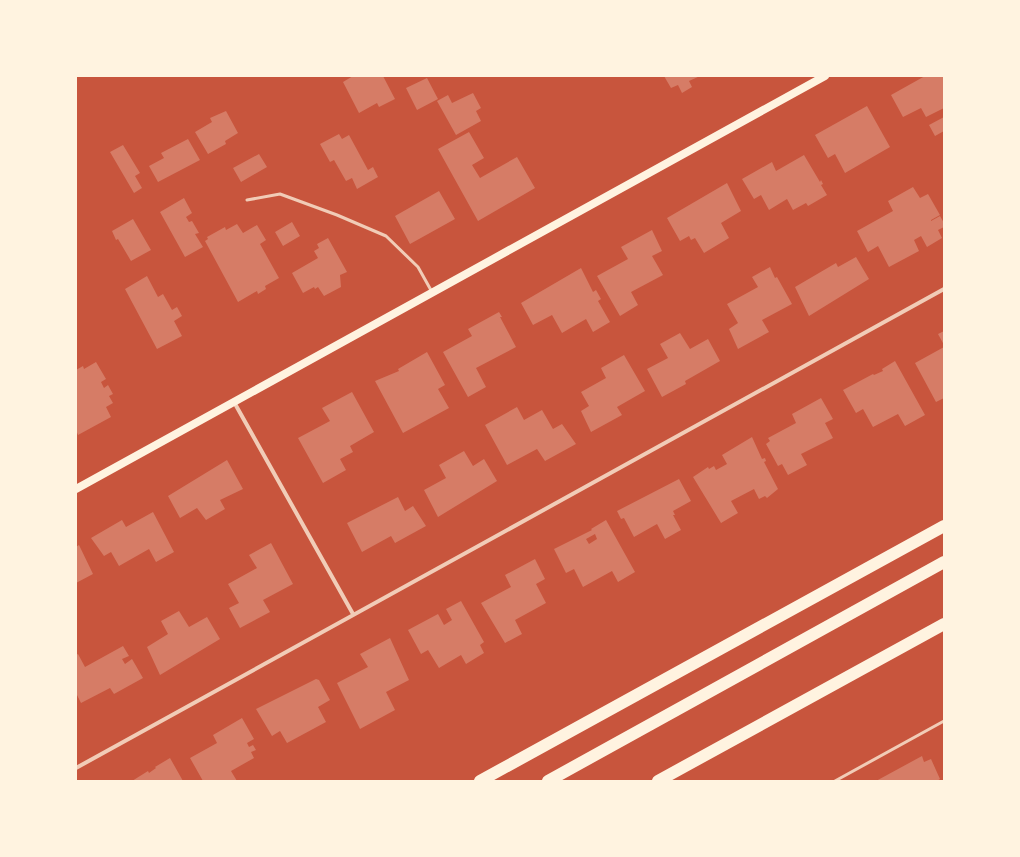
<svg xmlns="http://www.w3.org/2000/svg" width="1020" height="857" font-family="'Fira Sans Condensed',sans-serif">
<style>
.building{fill:#d67c66;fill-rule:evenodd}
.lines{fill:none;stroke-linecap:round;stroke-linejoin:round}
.service{stroke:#f1ccb7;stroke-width:3}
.minor{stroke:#f1ccb7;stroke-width:4}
.secondary{stroke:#fff3e0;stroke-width:8}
.motorway{stroke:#fff3e0;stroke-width:12}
</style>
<rect width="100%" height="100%" fill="#c8553d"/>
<path class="building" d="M 353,76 L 383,76 L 395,99 L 379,107 L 377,103 L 359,113 L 343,82 Z
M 664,76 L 700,76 L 689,81 L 692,87 L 682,93 L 678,85 L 671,88 Z
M 925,76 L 944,76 L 944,108 L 926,117 L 921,108 L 903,117 L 891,95 Z
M 427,78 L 438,99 L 417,110 L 406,88 Z
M 473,93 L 481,108 L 476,111 L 481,121 L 456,135 L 437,101 L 448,95 L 452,103 Z
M 867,106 L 890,147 L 845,173 L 835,154 L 828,158 L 815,135 Z
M 226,111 L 238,133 L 225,141 L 226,144 L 208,154 L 195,132 L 212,122 L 210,118 Z
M 944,117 L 944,131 L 935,136 L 929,125 Z
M 469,132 L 484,158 L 472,165 L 480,178 L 517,157 L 535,188 L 478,221 L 438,149 Z
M 339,134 L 342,139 L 349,135 L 368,170 L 373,167 L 378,177 L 357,189 L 352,178 L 346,181 L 334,160 L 330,162 L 320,144 Z
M 188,139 L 200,160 L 158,182 L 149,166 L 164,158 L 161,153 Z
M 123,145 L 140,173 L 135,176 L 142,188 L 134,193 L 110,152 Z
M 259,154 L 267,167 L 241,182 L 233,168 Z
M 804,155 L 820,182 L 821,180 L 823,184 L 821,185 L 827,195 L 808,206 L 806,203 L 793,210 L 787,199 L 769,210 L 761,195 L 754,199 L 742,179 L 772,162 L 776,171 Z
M 727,183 L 741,211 L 721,223 L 729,238 L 704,253 L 695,238 L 691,240 L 689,236 L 680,241 L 667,218 Z
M 913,187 L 920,198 L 928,194 L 940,215 L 931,220 L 931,221 L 940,216 L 944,223 L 944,227 L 938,230 L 942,238 L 927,247 L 921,236 L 914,240 L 919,251 L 889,267 L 878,246 L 868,252 L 857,231 L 893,211 L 888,201 Z
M 439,191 L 455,219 L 410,244 L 395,216 Z
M 184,198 L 192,213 L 186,217 L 189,222 L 192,221 L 199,233 L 195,234 L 203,247 L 185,257 L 160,212 Z
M 133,219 L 151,250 L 131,261 L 118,239 L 116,240 L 112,231 Z
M 292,222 L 300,236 L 283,246 L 275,232 Z
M 237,224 L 243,233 L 257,225 L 266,240 L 260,244 L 279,278 L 265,286 L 266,289 L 258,294 L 257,291 L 238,302 L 205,241 L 208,239 L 207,237 L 225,227 L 226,230 Z
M 652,230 L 662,251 L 652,256 L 663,275 L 631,292 L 638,305 L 620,316 L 597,276 L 628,259 L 621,247 Z
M 328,238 L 347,272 L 340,275 L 341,287 L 324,296 L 318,287 L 315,289 L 314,287 L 303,293 L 292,273 L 318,258 L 314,251 L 319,248 L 317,244 Z
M 856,257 L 869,279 L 809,316 L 795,287 L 836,263 L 838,267 Z
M 770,267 L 775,278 L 777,277 L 792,304 L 762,320 L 769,332 L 738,349 L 729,329 L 738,323 L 727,304 L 758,287 L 752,277 Z
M 581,268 L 593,292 L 596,290 L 601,299 L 598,301 L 610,322 L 593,332 L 586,319 L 562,333 L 552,315 L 533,325 L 521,303 Z
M 147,276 L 158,297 L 163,294 L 172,310 L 177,307 L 182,316 L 174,321 L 182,336 L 157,349 L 125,289 Z
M 499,312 L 502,317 L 500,317 L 516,347 L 476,368 L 486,387 L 468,397 L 443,352 L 472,336 L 468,329 Z
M 944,331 L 944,345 L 938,334 Z
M 680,333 L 690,349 L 708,339 L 720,361 L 685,381 L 686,384 L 662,397 L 647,369 L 668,358 L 660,344 Z
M 944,347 L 944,398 L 936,402 L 915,363 Z
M 427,352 L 445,385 L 438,389 L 449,408 L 403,433 L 375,381 L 399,371 L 398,369 Z
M 624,355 L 645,391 L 617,407 L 622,415 L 591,432 L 581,411 L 589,406 L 581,392 L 606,378 L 601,368 Z
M 895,361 L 925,415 L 905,426 L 898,414 L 873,427 L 863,409 L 856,413 L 843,390 L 873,374 L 874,375 L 883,371 L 882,369 Z
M 96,362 L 106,379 L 101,382 L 104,388 L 108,385 L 113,394 L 109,396 L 113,403 L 106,407 L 111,417 L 78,435 L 76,430 L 76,370 L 83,366 L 84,369 Z
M 352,392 L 374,432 L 350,446 L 353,452 L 340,459 L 346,470 L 323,483 L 298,438 L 330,421 L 322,408 Z
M 821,398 L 833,419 L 825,423 L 833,438 L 801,454 L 807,465 L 788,475 L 782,464 L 778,466 L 766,444 L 770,441 L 768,438 L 796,423 L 792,414 Z
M 517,407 L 524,420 L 542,410 L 553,429 L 562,424 L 576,444 L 545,461 L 537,449 L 507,465 L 485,425 Z
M 752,437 L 762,459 L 765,458 L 766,461 L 764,462 L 778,489 L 767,498 L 765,496 L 759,499 L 754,489 L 731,501 L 738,513 L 721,523 L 693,477 L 708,467 L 709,469 L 714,466 L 716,470 L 727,464 L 722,455 Z
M 464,451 L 473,466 L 484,459 L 497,481 L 438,517 L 424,490 L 446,478 L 439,465 Z
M 227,460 L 243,489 L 220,500 L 225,509 L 206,520 L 197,508 L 180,518 L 168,496 Z
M 679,479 L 691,501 L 673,511 L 675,515 L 673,515 L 681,530 L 665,539 L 657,524 L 634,537 L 624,518 L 621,519 L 617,511 Z
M 398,497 L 405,511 L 413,506 L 426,526 L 395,543 L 391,536 L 362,552 L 347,523 Z
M 153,512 L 174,552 L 156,562 L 149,549 L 119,566 L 111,552 L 104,556 L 91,538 L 122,520 L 126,527 Z
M 606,520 L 635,572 L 618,582 L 612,571 L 583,587 L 574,569 L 566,573 L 554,549 L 592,530 L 591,529 ZM 595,534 L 597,539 L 589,544 L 586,539 Z
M 271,543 L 293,584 L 263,600 L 270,612 L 240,628 L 229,608 L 239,603 L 228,584 L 257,568 L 249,555 Z
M 79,545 L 93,574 L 76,583 L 76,547 Z
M 535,559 L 545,579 L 536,584 L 546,603 L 515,620 L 522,634 L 505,643 L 481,603 L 511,587 L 505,575 Z
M 461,601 L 484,642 L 480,645 L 484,653 L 466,664 L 461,655 L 439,668 L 428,650 L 421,654 L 408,630 L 438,614 L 444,625 L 452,620 L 446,609 Z
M 179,611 L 189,627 L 207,617 L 220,639 L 160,675 L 147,647 L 168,634 L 161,621 Z
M 390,638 L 409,680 L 386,692 L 395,710 L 360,729 L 337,683 L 368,667 L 360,654 Z
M 123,646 L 129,656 L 122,659 L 125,664 L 132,659 L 143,678 L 114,694 L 110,688 L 81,703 L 76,693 L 76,655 L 78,654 L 85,667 Z
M 316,679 L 319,680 L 330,700 L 318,707 L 326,722 L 287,743 L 280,731 L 272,736 L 256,709 Z
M 242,718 L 254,739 L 247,743 L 249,747 L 253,745 L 256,750 L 251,752 L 254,758 L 231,771 L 237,781 L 203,781 L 190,758 L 217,743 L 213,735 Z
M 922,756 L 924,762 L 931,759 L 940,779 L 937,781 L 876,781 Z
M 170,758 L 183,781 L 132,781 L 148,771 L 149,773 L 156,768 L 155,767 Z"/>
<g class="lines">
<path class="service" d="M 247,200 L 280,194 L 337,215 L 386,236 L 418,267 L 432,292
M 835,781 L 944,721"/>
<path class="minor" d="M 234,402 L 353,614
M 76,768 L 944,289"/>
<path class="secondary" d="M 76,489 L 825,76"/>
<path class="motorway" d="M 480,781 L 944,526
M 548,781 L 944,562
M 658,781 L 944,624"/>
</g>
<rect width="1020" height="857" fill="none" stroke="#fff3e0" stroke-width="154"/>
</svg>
